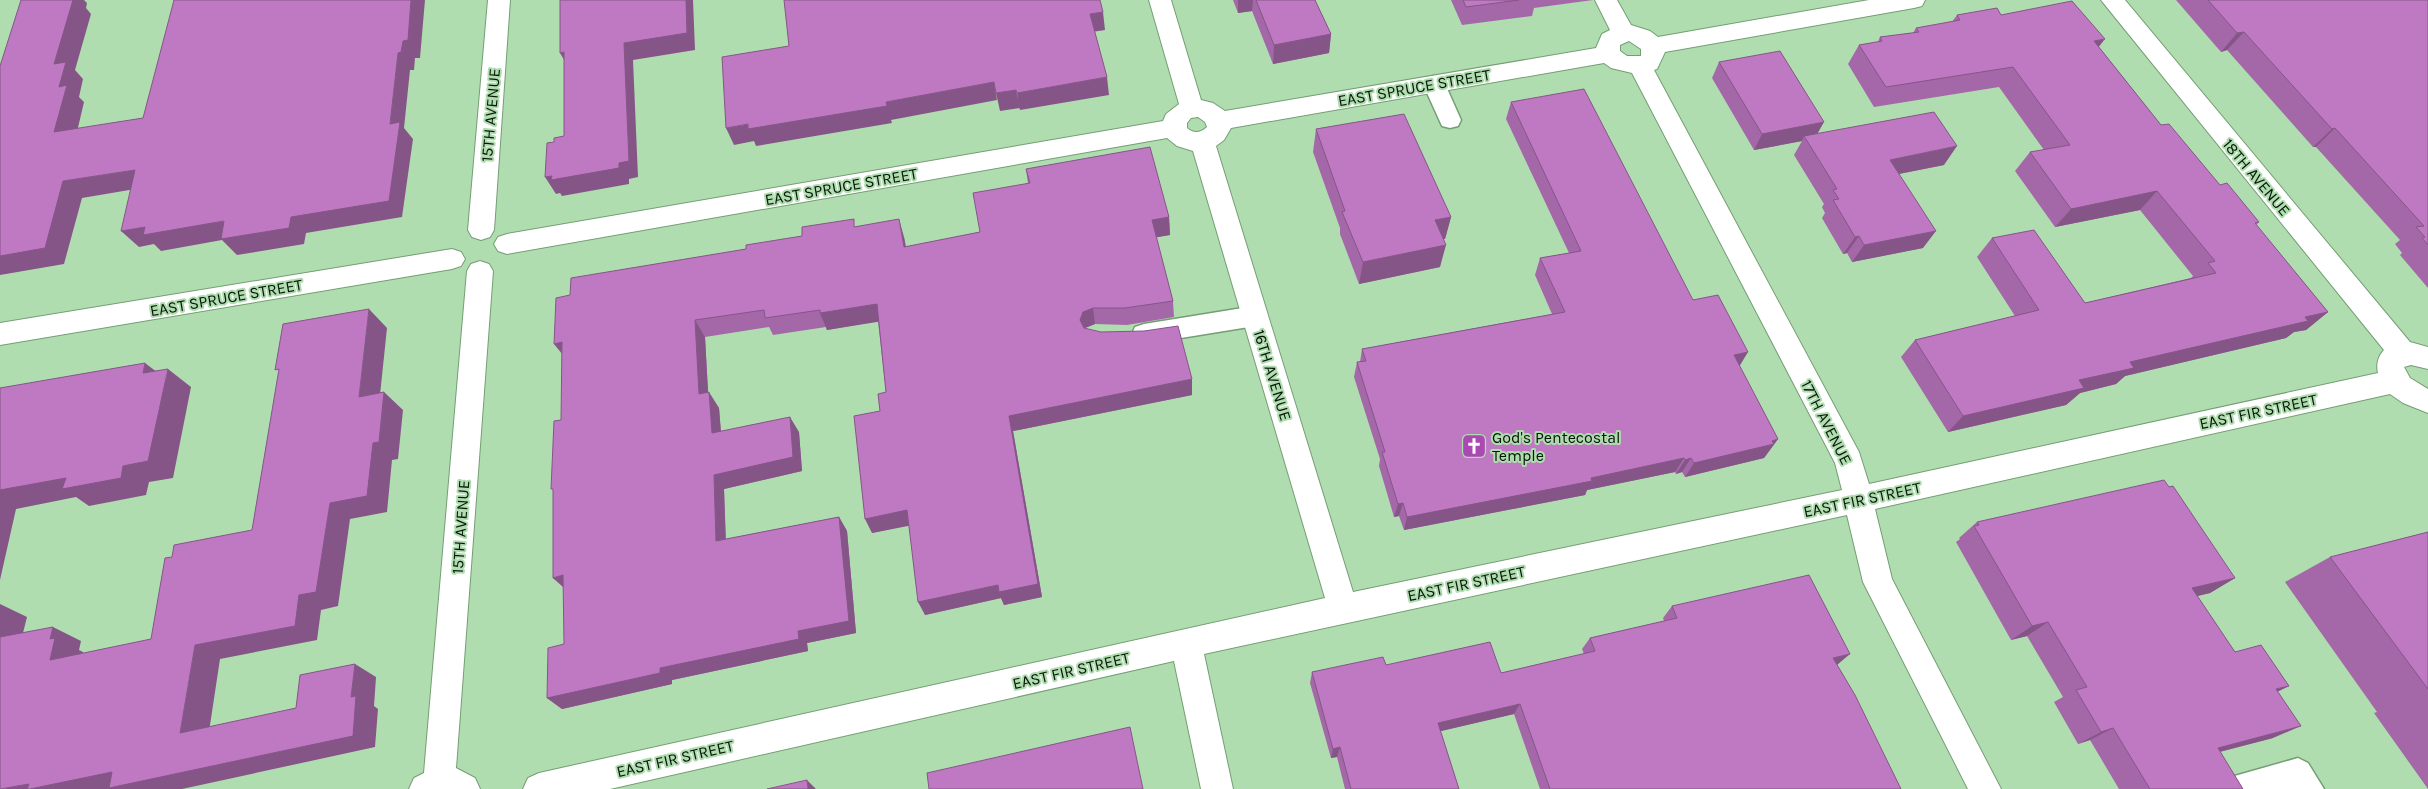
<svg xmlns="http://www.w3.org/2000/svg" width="2428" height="789" font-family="Karla,sans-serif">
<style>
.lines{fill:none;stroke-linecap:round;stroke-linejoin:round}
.lane-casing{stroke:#749e74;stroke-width:3}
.street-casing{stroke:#749e74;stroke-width:2}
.lane{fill:#fff;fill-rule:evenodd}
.street{fill:#fff;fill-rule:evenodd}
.wall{fill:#a468a8}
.shaded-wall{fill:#865588}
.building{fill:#bf79c3;stroke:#865588}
.labels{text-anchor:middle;stroke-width:4;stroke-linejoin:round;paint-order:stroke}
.street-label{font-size:16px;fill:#061607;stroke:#b0ddb0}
.poi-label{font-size:16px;fill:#061607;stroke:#b0ddb0;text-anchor:start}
</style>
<rect width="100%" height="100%" fill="#b0ddb0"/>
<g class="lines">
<defs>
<path id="lane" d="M 1434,76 L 1442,78 L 1445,84 L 1461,120 L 1458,126 L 1450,128 L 1442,126 L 1423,84 L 1426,78 Z
M 1255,306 L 1264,309 L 1267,316 L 1264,323 L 1255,326 L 1144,344 L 1135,341 L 1132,334 L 1135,327 L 1144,324 Z
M 2298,758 L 2308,763 L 2324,789 L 2219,789 L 2224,779 Z"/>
<path id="street" d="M 488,0 L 510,0 L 494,230 L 490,237 L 481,240 L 472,237 L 468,230 Z
M 1149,0 L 1171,0 L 1201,100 L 1213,103 L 1225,111 L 1596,48 L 1602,34 L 1610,30 L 1595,0 L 1617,0 L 1631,25 L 1650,31 L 1658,37 L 1869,0 L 1925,0 L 1922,6 L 1914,8 L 1665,52 L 1657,69 L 1654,70 L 1859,452 L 1869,484 L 2378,373 C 2376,365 2378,356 2384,350 L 2101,0 L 2125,0 L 2410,342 L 2428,347 L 2428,369 L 2411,365 L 2404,367 L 2410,378 L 2428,389 L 2428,413 L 2403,403 L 2390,394 L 1875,509 L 1892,579 L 2001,789 L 1968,789 L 1863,582 L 1847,515 L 1204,654 L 1233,789 L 1201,789 L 1174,661 L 610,789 L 523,789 L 528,778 L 539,773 L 1325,598 L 1193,151 L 1177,146 L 1167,138 L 507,254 L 498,251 L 494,244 L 498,237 L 507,234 L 1163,121 L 1166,114 L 1179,104 ZM 1629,41 L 1641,49 L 1641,56 L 1627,56 L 1620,51 L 1620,45 ZM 1604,63 L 1611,68 L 1632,73 L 1835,463 L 1842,490 L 1353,592 L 1216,146 L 1224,140 L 1231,128 ZM 1198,117 L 1205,122 L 1207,127 C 1200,133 1194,134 1187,128 L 1187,123 L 1191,118 Z
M 452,249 L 461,252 L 465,259 L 461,266 L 452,269 L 0,345 L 0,323 Z
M 480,261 L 489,264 L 493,271 L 456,768 L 475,778 L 480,789 L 409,789 L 414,778 L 424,773 L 467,271 L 471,264 Z"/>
</defs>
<use href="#lane" class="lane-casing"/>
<use href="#street" class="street-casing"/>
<use href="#lane" class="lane"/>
<use href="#street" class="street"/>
</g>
<path class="wall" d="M 1233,0 L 1315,0 L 1331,34 L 1329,53 L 1273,64 L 1252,11 L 1238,13 Z
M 1451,0 L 1593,0 L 1534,8 L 1532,16 L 1462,25 Z
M 2176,0 L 2428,0 L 2428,288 L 2400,255 L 2402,253 L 2395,244 L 2400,240 L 2316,147 L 2313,147 L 2227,50 L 2221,52 Z
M 1957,15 L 2001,15 L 2099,47 L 2161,125 L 2220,185 L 2259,222 L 2256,225 L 2328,312 L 2306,330 L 2294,332 L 2286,338 L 2125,376 L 2116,384 L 2080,393 L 2066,405 L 1948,432 L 1901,357 L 1915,340 L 2015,316 L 1977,257 L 1992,238 L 2085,303 L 2191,278 L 2193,276 L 2140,210 L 2055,227 L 2015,171 L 2030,152 L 2044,150 L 1999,87 L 1874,107 L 1848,64 L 1859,45 L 1878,42 L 1880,37 L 1913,33 L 1916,28 L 1952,22 Z
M 1719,62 L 1818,134 L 1944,165 L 1899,174 L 1923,248 L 1852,262 L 1847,253 L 1843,254 L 1822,218 L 1825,213 L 1822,207 L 1824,204 L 1794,155 L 1802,141 L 1754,150 L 1712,78 Z
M 1511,102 L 1693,300 L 1739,366 L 1778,439 L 1764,458 L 1685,477 L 1682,472 L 1676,474 L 1675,472 L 1587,490 L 1585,495 L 1404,530 L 1399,516 L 1394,517 L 1379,466 L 1380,459 L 1354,377 L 1357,362 L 1360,362 L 1362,349 L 1552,314 L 1535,275 L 1540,258 L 1569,253 L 1506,119 Z
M 1316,129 L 1451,217 L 1445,239 L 1443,239 L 1440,267 L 1359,284 L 1340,234 L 1340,228 L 1313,152 Z
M 1026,169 L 1169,217 L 1170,235 L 1156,237 L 1173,301 L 1174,317 L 1127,325 L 1095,324 L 1085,328 L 1192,395 L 1013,431 L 1042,597 L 1004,605 L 1001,598 L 925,615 L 909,525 L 872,533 L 880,411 L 886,392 L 878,321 L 827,330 L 826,327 L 773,335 L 769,327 L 705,337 L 708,392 L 719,408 L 721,431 L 799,432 L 802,471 L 724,489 L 726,539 L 839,517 L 847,531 L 856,633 L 807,643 L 808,651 L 672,680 L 672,684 L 562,709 L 547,698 L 564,644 L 564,588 L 553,578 L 561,420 L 570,295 L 746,249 L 857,227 L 904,237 L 906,247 L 980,232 L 1028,184 Z
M 1977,522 L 2235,578 L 2210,593 L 2197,596 L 2235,652 L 2289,686 L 2277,692 L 2273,738 L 2220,752 L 2243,789 L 2119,789 L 2090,740 L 2078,744 L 2054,702 L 2063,697 L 2027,636 L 2011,640 L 1956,542 L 1960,539 L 1959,538 Z
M 2428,532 L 2428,789 L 2374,713 L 2377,712 L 2285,582 L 2330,557 Z
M 1672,606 L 1837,665 L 1901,789 L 1540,789 L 1514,714 L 1440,731 L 1459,789 L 1345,789 L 1337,757 L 1331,758 L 1310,683 L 1312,672 L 1386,665 L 1501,673 L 1584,654 L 1582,649 L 1590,638 L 1664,621 L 1663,618 Z"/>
<path class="shaded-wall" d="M 70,0 L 84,0 L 87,3 L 86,8 L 91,14 L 75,70 L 83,79 L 79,97 L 84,102 L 73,149 L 54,132 L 59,87 L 54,64 Z
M 411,0 L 425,0 L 420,58 L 415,58 L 414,70 L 410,70 L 404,128 L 413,139 L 402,217 L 306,233 L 304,244 L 237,255 L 222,240 L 161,251 L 154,244 L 139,247 L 121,231 L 145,227 L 291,217 L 390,124 L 398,53 L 403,41 Z
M 686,0 L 693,0 L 695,50 L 633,60 L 638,177 L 629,179 L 629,184 L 562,196 L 560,193 L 556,194 L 545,177 L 619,163 L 624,43 Z
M 1238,0 L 1253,0 L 1252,11 L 1238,13 Z
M 1103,12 L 1105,30 L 1092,32 L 1090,14 Z
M 2244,32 L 2227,50 L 2221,52 L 2237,33 Z
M 1331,34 L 1329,53 L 1273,64 L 1274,45 Z
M 2105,39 L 2089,59 L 2094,41 Z
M 564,52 L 570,70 L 560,53 Z
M 1107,77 L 1109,95 L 1020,110 L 1017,93 Z
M 994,82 L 997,100 L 891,120 L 892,123 L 756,146 L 754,141 L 734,145 L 726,128 L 886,102 Z
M 1016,90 L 1020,108 L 1000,111 L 996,93 Z
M 1824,122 L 1815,138 L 1804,136 L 1802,141 L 1754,150 L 1762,134 Z
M 2335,128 L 2316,147 L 2313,147 L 2332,129 Z
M 1957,146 L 1944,165 L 1878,178 L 1890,160 Z
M 135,170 L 153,186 L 82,198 L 64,264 L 0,275 L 0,256 L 63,181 Z
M 2157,191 L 2140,210 L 2055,227 L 2071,209 Z
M 1169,217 L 1170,235 L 1153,238 L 1152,220 Z
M 1451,217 L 1445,239 L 1430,242 L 1435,220 Z
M 899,219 L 904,237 L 909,265 L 904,247 Z
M 1936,231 L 1923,248 L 1852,262 L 1864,245 Z
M 1859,236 L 1847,253 L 1843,254 L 1855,237 Z
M 1446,245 L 1440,267 L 1359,284 L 1363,262 Z
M 877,304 L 883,321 L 827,330 L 820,313 Z
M 1093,308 L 1095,324 L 1085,328 L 1082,337 L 1080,320 L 1083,312 Z
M 369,309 L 387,328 L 378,414 L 359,397 Z
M 2328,312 L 2306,330 L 2294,332 L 2286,338 L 2125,376 L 2116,384 L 2080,393 L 2066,405 L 1948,432 L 1963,416 L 2079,380 L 2130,362 L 2305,317 Z
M 695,320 L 705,337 L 709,409 L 699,394 Z
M 562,342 L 567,360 L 554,344 Z
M 1748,352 L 1739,367 L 1734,355 Z
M 145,363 L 166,379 L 168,369 L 191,387 L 173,478 L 149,482 L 146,495 L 89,506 L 76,497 L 16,509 L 0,580 L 0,490 L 143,373 Z
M 1192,379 L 1192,395 L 1013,431 L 1042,597 L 1004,605 L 1001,598 L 925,615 L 918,602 L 1009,416 Z
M 384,392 L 403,410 L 398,459 L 392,460 L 387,512 L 350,519 L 338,606 L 321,610 L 317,640 L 220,659 L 207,745 L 180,733 L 195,645 L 299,595 L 330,503 L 373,443 Z
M 709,392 L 719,408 L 722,448 L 712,433 Z
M 790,417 L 799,432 L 802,471 L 724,489 L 726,555 L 716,541 L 714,475 Z
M 1778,439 L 1764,458 L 1685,477 L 1694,463 Z
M 1684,458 L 1675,472 L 1587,490 L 1585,495 L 1404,530 L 1407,517 Z
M 1691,458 L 1682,472 L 1676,474 L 1685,460 Z
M 1403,503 L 1399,516 L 1394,517 L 1398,504 Z
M 907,510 L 913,525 L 872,533 L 865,519 Z
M 839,517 L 847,531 L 856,633 L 807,643 L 808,651 L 672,680 L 672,684 L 562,709 L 547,698 L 660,668 L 798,631 Z
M 563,575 L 567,590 L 553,578 Z
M 2235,578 L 2210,593 L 2168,603 L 2192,588 Z
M 0,604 L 27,617 L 18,653 L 0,645 Z
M 2048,622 L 2027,636 L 2011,640 L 2032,626 Z
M 53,627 L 81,641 L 79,650 L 83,652 L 79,673 L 50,660 L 50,639 Z
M 1850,654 L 1837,665 L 1833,658 Z
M 355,664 L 376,677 L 374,706 L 378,709 L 375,747 L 182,789 L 3,789 L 351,697 Z
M 2289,686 L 2262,699 L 2276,689 Z
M 1520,704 L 1514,714 L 1433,733 L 1438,723 Z
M 2301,726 L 2273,738 L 2191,759 L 2218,748 Z
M 2113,728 L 2090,740 L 2078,744 L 2101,732 Z
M 1340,747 L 1337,757 L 1331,758 L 1333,749 Z
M 807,780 L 816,789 L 808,789 Z"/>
<path class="building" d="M 21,0 L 73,0 L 54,64 L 66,62 L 59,87 L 67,85 L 54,132 L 143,118 L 174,0 L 411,0 L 408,40 L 403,41 L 401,52 L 398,53 L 390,124 L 400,122 L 389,201 L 291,217 L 289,228 L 221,239 L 224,221 L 143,235 L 145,227 L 121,231 L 135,170 L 63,181 L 45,248 L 0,256 L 0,66 Z
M 560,0 L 686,0 L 687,33 L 624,43 L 629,161 L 619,163 L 619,168 L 551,180 L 552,176 L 545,177 L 547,143 L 554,142 L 554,138 L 564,136 L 564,52 L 560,53 Z
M 784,0 L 1100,0 L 1103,12 L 1090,14 L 1107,77 L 1017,93 L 1016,90 L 996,93 L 994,82 L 886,102 L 887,106 L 748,129 L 748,124 L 726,128 L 722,57 L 789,46 Z
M 1256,0 L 1315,0 L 1331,34 L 1274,45 Z
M 1463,0 L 1519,0 L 1466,7 Z
M 2208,0 L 2428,0 L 2428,245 L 2422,238 L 2425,237 L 2416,227 L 2424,226 L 2335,128 L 2332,129 L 2244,32 L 2237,33 Z
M 2072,1 L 2105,39 L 2094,41 L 2161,125 L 2169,124 L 2220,185 L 2227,183 L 2259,222 L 2255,223 L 2328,312 L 2305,317 L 2308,321 L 2130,362 L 2134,368 L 2079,380 L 2084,388 L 1963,416 L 1915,340 L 2039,310 L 1992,238 L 2034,230 L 2085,303 L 2216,273 L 2208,263 L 2215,261 L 2157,191 L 2071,209 L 2030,152 L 2070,145 L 2013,67 L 1886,87 L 1859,45 L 1882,41 L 1880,37 L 1919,32 L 1916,28 L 1960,20 L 1957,15 L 1997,8 L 2001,15 Z
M 1780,51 L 1824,122 L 1762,134 L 1719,62 Z
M 1584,89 L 1693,300 L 1718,295 L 1748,352 L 1734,355 L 1778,439 L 1772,441 L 1774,444 L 1694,463 L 1691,458 L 1685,460 L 1684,458 L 1591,478 L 1592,481 L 1407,517 L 1403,503 L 1398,504 L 1382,452 L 1385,452 L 1357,362 L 1366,361 L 1362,349 L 1565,312 L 1540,258 L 1581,251 L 1511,102 Z
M 1934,112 L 1957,146 L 1890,160 L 1936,231 L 1864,245 L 1859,236 L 1855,237 L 1833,200 L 1839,199 L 1833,190 L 1837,189 L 1804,136 Z
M 1404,114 L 1451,217 L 1435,220 L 1446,245 L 1363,262 L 1342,212 L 1345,211 L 1316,129 Z
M 1150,147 L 1169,217 L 1152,220 L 1173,301 L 1125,308 L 1093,308 L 1083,312 L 1080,320 L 1084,328 L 1101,332 L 1144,331 L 1178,326 L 1192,379 L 1009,416 L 1038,584 L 999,592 L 998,585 L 918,602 L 907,510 L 865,519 L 854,416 L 880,411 L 878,394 L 886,392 L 877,304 L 820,313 L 820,310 L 765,318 L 764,310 L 695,320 L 699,394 L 709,392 L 712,433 L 790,417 L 793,457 L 714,475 L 716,541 L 839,517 L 849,621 L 798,631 L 799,639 L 660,668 L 660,673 L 547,698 L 548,648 L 564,644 L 563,575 L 553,578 L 553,489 L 551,489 L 554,421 L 561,420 L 562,342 L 554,344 L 556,298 L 570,295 L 571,278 L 746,249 L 746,245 L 802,236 L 802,227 L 854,219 L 854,227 L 899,219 L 904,247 L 980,232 L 973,193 L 1030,183 L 1026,169 Z
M 369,309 L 359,397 L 384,392 L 379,442 L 373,443 L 367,496 L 330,503 L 316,592 L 299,595 L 295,626 L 195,645 L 180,733 L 296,708 L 300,675 L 355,664 L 351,697 L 356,696 L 353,736 L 109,788 L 112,772 L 30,789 L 27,789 L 29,784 L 0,789 L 0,637 L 53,627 L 50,639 L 55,638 L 50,660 L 151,639 L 165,558 L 172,557 L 174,545 L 252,530 L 279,369 L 275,370 L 283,324 Z
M 145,363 L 143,373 L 168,369 L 148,461 L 123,466 L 121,478 L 62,489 L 66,478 L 0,490 L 0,388 Z
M 2164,480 L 2169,487 L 2173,486 L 2235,578 L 2192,588 L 2235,652 L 2261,645 L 2289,686 L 2276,689 L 2301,726 L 2218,748 L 2243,789 L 2150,789 L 2113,728 L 2101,732 L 2076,690 L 2087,687 L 2048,622 L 2032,626 L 1974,526 L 1979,525 L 1977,522 Z
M 2428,532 L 2428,689 L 2330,557 Z
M 1809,575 L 1850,654 L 1833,658 L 1855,695 L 1901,789 L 1550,789 L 1520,704 L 1438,723 L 1459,789 L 1351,789 L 1340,747 L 1333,749 L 1312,672 L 1383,657 L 1386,665 L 1490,642 L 1501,673 L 1595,651 L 1590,638 L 1677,618 L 1672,606 Z
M 1130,727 L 1143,789 L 929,789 L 927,773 Z
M 807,780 L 808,789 L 767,789 Z"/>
<defs>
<symbol id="church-square" viewBox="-11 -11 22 22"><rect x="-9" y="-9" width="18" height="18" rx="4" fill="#a949b1" stroke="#b0ddb0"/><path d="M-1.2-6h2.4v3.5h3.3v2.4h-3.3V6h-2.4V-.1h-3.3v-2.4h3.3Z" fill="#fff"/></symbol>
</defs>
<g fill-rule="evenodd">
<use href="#church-square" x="1460" y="432" width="28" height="28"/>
</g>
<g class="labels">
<g class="street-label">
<text transform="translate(1414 87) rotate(-10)" y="6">EAST SPRUCE STREET</text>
<text transform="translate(490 115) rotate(-85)" y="6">15TH AVENUE</text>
<text transform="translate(2257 177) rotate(50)" y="6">18TH AVENUE</text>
<text transform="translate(841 186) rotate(-10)" y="6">EAST SPRUCE STREET</text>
<text transform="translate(226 297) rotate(-10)" y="6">EAST SPRUCE STREET</text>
<text transform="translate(1273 375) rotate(73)" y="6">16TH AVENUE</text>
<text transform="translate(2258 411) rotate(-12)" y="6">EAST FIR STREET</text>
<text transform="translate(1827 422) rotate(63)" y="6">17TH AVENUE</text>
<text transform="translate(1862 499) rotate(-12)" y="6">EAST FIR STREET</text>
<text transform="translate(460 527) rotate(-86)" y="6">15TH AVENUE</text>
<text transform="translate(1466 583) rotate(-12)" y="6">EAST FIR STREET</text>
<text transform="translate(1071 670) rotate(-13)" y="6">EAST FIR STREET</text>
<text transform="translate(675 758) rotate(-13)" y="6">EAST FIR STREET</text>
</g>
<g class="poi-label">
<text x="1492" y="443">God's Pentecostal<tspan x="1492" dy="18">Temple</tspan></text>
</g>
</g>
</svg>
